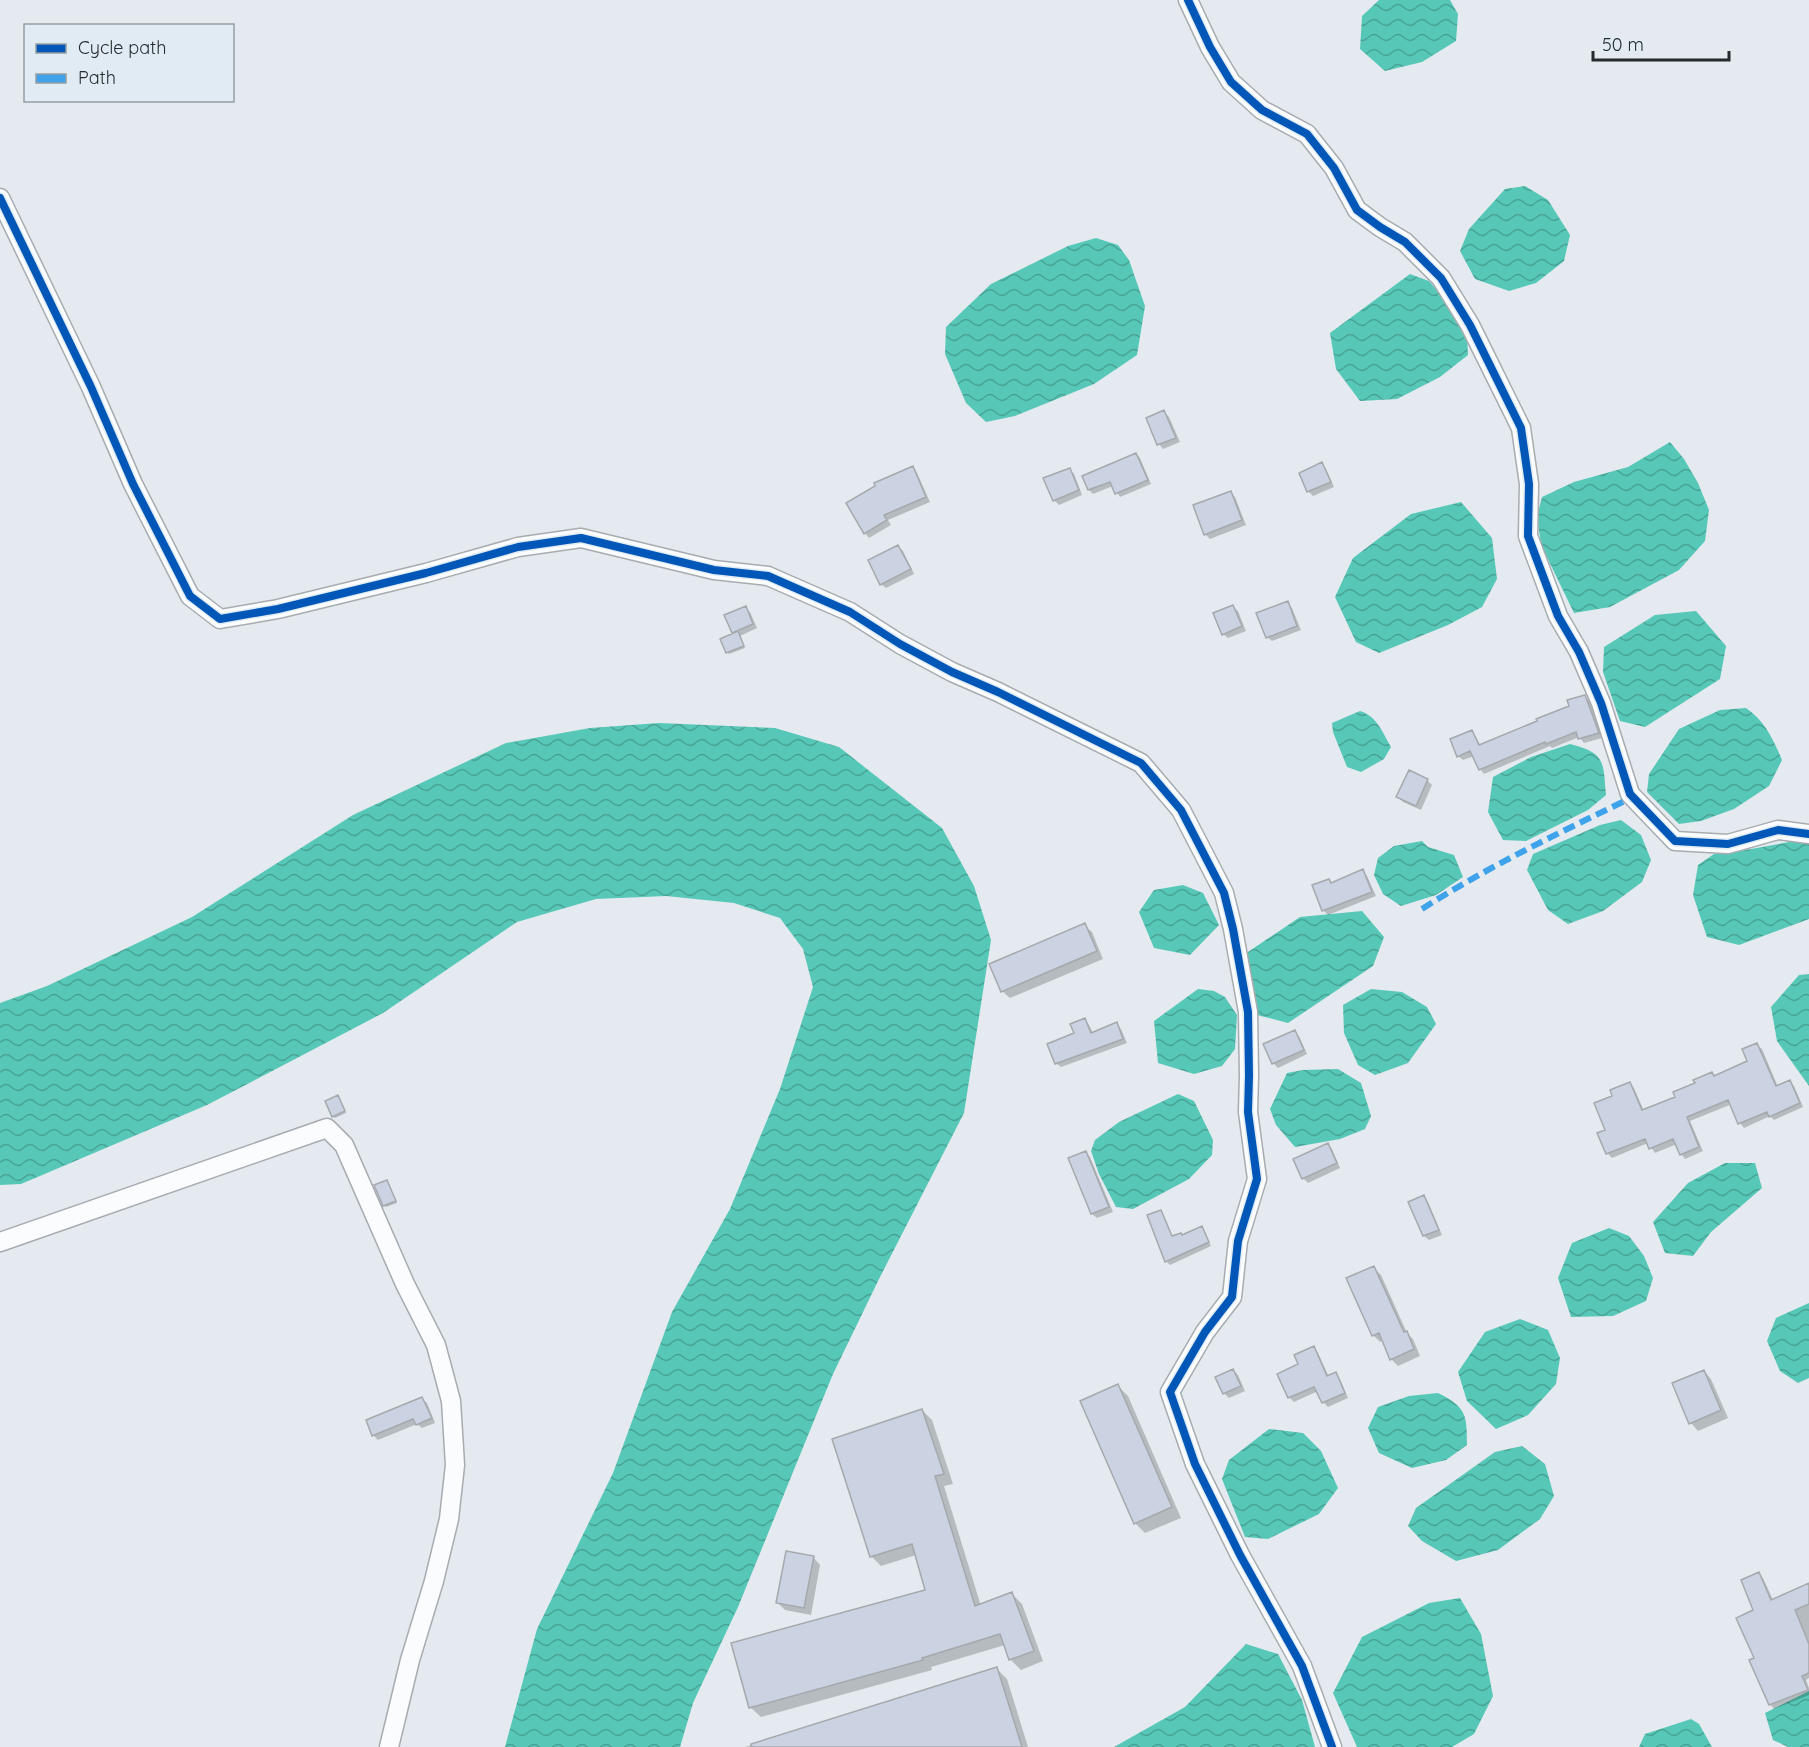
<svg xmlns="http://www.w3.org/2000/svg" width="1809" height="1747" font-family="Quicksand,sans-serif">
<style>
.water{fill:url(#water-waves)}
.shadow{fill:#0003}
.building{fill:#cbd2e1;stroke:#a5a9ad;stroke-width:1.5}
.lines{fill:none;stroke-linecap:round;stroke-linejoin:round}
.minor-casing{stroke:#a8acb0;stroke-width:21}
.minor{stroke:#fbfcfd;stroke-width:18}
.quiet{stroke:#3ea3eb;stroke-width:6;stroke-dasharray:12 6;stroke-linecap:butt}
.cycleway-casing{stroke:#e0ebf3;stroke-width:11}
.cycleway{stroke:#0057b8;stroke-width:8}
</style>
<defs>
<pattern id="water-waves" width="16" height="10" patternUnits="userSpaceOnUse" patternTransform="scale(1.5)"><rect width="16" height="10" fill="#57c8b7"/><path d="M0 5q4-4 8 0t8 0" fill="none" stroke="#48a395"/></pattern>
</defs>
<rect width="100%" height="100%" fill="#e4eaef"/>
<path class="water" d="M 1379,0 L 1450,0 L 1458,14 L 1456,41 L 1422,62 L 1385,71 L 1360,49 L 1362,16 Z
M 1525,186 L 1548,200 L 1570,235 L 1564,261 L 1536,283 L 1509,291 L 1475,279 L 1460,251 L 1469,229 L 1505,189 Z
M 1096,238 L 1118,245 L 1129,260 L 1145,306 L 1137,355 L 1094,384 L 1015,416 L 986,422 L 966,403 L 945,354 L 946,327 L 991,284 L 1068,246 Z
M 1410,274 L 1429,281 L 1450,305 L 1467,334 L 1468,355 L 1440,377 L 1397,399 L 1360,401 L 1336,369 L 1330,333 Z
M 1670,442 L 1684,459 L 1698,483 L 1709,510 L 1705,541 L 1679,570 L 1610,607 L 1574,613 L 1541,545 L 1537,516 L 1542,497 L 1574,482 L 1628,467 Z
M 1461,502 L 1492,538 L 1497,579 L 1482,607 L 1448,625 L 1379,653 L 1356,642 L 1335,597 L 1353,558 L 1411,514 Z
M 1696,611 L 1726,646 L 1720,679 L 1645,727 L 1620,721 L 1603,672 L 1604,647 L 1655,615 Z
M 1746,708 C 1765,721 1773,739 1782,760 L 1769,786 L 1734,809 L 1701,821 L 1679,824 L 1647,792 L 1649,774 L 1679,729 L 1720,710 Z
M 1360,711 C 1377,716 1383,733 1391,747 L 1384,759 L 1361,772 L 1347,767 L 1333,732 L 1332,723 Z
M 659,723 L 775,728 L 839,747 L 942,828 L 974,886 L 991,940 L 964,1113 L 880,1277 L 833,1374 L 738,1607 L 693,1703 L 680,1747 L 505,1747 L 537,1629 L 613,1473 L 672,1312 L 730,1209 L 780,1089 L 813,987 L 803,949 L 780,918 L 734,903 L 666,896 L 596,899 L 517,922 L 383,1013 L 207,1105 L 21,1184 L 0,1185 L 0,1003 L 47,986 L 192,917 L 353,815 L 506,743 L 590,728 Z
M 1570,744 C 1606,753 1603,762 1606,795 L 1588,810 L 1526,841 L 1503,840 L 1488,812 L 1493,777 L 1531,757 Z
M 1621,820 L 1641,835 L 1651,860 L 1642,882 L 1603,911 L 1568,924 L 1548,910 L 1527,870 L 1533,854 L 1600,825 Z
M 1800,840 L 1809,841 L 1809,919 L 1739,945 L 1707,937 L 1693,895 L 1698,865 L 1714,854 L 1740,851 Z
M 1422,841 L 1428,847 L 1454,855 L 1463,877 L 1436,895 L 1401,906 L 1383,894 L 1374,875 L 1378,858 L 1394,846 Z
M 1183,885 L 1203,893 L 1219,925 L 1190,955 L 1154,948 L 1139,912 L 1154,890 Z
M 1362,911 L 1384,937 L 1373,966 L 1288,1023 L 1257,1015 L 1245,954 L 1300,917 Z
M 1809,974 L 1809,1086 L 1777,1041 L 1771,1007 L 1799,975 Z
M 1198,989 L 1214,991 L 1225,997 L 1237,1015 L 1235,1049 L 1222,1066 L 1194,1074 L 1158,1063 L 1154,1021 Z
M 1371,989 L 1402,992 L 1427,1007 L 1436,1024 L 1408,1063 L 1375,1075 L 1358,1065 L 1344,1033 L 1343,1005 Z
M 1338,1069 L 1361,1083 L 1371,1116 L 1365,1129 L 1340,1139 L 1295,1147 L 1276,1125 L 1270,1109 L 1287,1073 L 1303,1070 Z
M 1178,1094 L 1194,1101 L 1213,1140 L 1212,1155 L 1189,1179 L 1133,1209 L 1116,1207 L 1099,1174 L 1091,1151 L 1095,1140 L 1119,1122 Z
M 1725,1163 L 1755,1163 L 1762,1188 L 1711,1232 L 1693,1256 L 1665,1253 L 1653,1222 L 1688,1183 Z
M 1609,1228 L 1629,1236 L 1644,1256 L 1653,1278 L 1646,1301 L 1613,1316 L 1571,1317 L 1558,1278 L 1572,1243 Z
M 1809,1303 L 1809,1378 L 1798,1383 L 1780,1371 L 1767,1341 L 1776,1318 Z
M 1520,1319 L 1548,1330 L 1560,1358 L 1556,1384 L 1528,1415 L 1496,1429 L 1467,1401 L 1458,1372 L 1485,1332 Z
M 1438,1393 C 1467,1407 1467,1416 1467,1445 L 1446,1460 L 1412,1468 L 1379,1453 L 1368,1428 L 1378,1407 L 1409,1396 Z
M 1269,1429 L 1303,1433 L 1321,1451 L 1338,1488 L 1319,1514 L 1268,1539 L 1245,1537 L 1222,1479 L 1229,1460 Z
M 1522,1446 L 1545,1464 L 1554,1496 L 1540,1519 L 1498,1550 L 1456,1561 L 1422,1541 L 1408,1526 L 1416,1508 L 1495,1452 Z
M 1460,1598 L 1481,1634 L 1493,1696 L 1474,1734 L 1452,1747 L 1357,1747 L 1333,1693 L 1362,1637 L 1429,1603 Z
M 1246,1644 L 1278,1654 L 1302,1700 L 1315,1747 L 1114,1747 L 1185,1707 Z
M 1809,1691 L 1809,1747 L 1788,1747 L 1773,1740 L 1765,1713 Z
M 1691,1719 L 1699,1724 L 1712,1747 L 1639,1747 L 1645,1734 Z"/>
<path class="shadow" d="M 1164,412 L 1169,417 L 1180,442 L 1163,449 L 1159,444 Z
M 1136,454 L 1140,458 L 1151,484 L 1120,497 L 1113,486 L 1093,494 L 1089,490 Z
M 1322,464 L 1326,469 L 1334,487 L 1313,496 L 1308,491 Z
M 913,468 L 917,473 L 930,502 L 888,520 L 891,525 L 869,538 L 865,533 Z
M 1069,470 L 1074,474 L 1082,495 L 1059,505 L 1054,500 Z
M 1230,493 L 1235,497 L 1246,525 L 1210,539 L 1205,534 Z
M 898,546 L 903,551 L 914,574 L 886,588 L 881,584 Z
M 1287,603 L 1292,608 L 1301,630 L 1272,641 L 1267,637 Z
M 1233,607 L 1238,611 L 1246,631 L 1228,638 L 1223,634 Z
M 745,608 L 750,612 L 757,628 L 740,636 L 745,648 L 729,654 L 727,652 L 736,634 L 733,632 Z
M 1585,697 L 1590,701 L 1602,738 L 1584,743 L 1579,737 L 1552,748 L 1550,746 L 1484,774 L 1480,769 L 1474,756 L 1463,760 L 1458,756 L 1472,731 L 1481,746 L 1570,707 Z
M 1427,780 L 1432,785 L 1421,810 L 1403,802 L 1398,797 Z
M 1362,871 L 1367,876 L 1376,896 L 1328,915 L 1323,910 L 1332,884 Z
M 1084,925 L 1092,932 L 1103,959 L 1010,998 L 1002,991 Z
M 1084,1020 L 1089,1025 L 1093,1033 L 1116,1024 L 1121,1029 L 1127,1043 L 1061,1067 L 1056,1063 Z
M 1294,1032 L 1299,1036 L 1307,1054 L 1278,1068 L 1273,1063 Z
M 1757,1045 L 1762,1049 L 1778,1087 L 1790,1082 L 1794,1086 L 1803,1107 L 1774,1120 L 1770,1116 L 1744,1128 L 1740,1123 L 1732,1104 L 1690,1121 L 1703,1151 L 1685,1159 L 1681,1154 L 1677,1144 L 1655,1153 L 1648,1143 L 1612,1158 L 1607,1153 L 1607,1131 L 1614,1096 L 1630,1083 L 1634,1088 L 1644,1111 L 1677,1098 L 1712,1074 L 1715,1077 L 1749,1062 Z
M 339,1099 L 346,1113 L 335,1118 L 333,1116 Z
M 1328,1145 L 1332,1149 L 1340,1168 L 1308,1183 L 1303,1178 Z
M 1085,1152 L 1090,1157 L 1113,1212 L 1097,1218 L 1092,1214 Z
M 387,1181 L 397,1203 L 386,1207 L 384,1205 Z
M 1424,1197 L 1428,1202 L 1442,1235 L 1429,1240 L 1424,1236 L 1410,1202 Z
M 1160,1211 L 1173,1237 L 1182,1236 L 1202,1228 L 1211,1246 L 1170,1265 L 1167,1262 L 1149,1216 Z
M 1374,1268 L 1381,1275 L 1407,1333 L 1413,1339 L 1420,1356 L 1398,1366 L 1391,1359 L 1383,1340 L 1380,1342 L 1373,1335 Z
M 1314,1348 L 1318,1353 L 1329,1377 L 1335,1374 L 1340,1379 L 1348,1398 L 1328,1407 L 1323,1402 L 1318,1391 L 1294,1402 L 1289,1397 L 1300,1365 Z
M 1233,1370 L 1238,1375 L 1245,1391 L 1229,1398 L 1224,1393 Z
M 1704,1371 L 1711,1379 L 1728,1418 L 1698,1431 L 1691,1423 Z
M 1118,1386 L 1128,1396 L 1181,1518 L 1145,1533 L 1135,1523 Z
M 422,1399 L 427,1403 L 435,1423 L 422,1428 L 417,1424 L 378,1440 L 373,1435 Z
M 922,1410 L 932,1420 L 953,1484 L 944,1486 L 981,1606 L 1012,1594 L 1022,1604 L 1043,1661 L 1021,1670 L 1011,1660 L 1005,1645 L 931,1667 L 932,1670 L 761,1717 L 750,1707 L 927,1591 L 916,1555 L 881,1566 L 871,1556 Z
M 813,1557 L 820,1565 L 811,1615 L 785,1610 L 778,1603 Z
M 1759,1574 L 1763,1578 L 1773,1600 L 1809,1584 L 1809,1678 L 1806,1680 L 1809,1688 L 1809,1695 L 1774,1709 L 1770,1704 L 1756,1659 L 1755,1611 Z
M 997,1669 L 1007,1679 L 1028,1747 L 745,1747 Z"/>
<path class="building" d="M 1164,410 L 1176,438 L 1157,445 L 1146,418 Z
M 1136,453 L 1148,480 L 1115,494 L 1110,482 L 1088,490 L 1082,476 Z
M 1322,462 L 1331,482 L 1307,492 L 1299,473 Z
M 913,466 L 926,497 L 884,515 L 887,520 L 864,534 L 846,503 L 875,486 L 874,483 Z
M 1070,468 L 1079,490 L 1053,501 L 1043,478 Z
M 1231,491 L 1242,520 L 1204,535 L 1193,505 Z
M 898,545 L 911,569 L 880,585 L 868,560 Z
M 1288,601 L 1297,626 L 1266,638 L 1256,613 Z
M 1233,605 L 1242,626 L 1222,635 L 1213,613 Z
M 746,606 L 753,624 L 732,633 L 724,615 Z
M 738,631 L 744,646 L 726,653 L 720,639 Z
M 1585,695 L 1599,733 L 1578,739 L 1576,732 L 1546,744 L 1545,742 L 1479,770 L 1470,751 L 1457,757 L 1450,739 L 1472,730 L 1479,745 L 1537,721 L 1536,719 L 1569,706 L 1567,700 Z
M 1409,770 L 1428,779 L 1416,806 L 1396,797 Z
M 1363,869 L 1372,892 L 1322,911 L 1312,885 L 1329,879 L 1331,883 Z
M 1085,923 L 1097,951 L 1001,992 L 989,964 Z
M 1085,1018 L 1091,1033 L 1117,1022 L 1123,1039 L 1055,1064 L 1047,1044 L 1074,1033 L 1070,1024 Z
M 1295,1030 L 1304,1050 L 1272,1064 L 1263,1044 Z
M 1757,1043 L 1776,1086 L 1790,1080 L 1800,1103 L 1769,1117 L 1767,1112 L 1738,1124 L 1728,1100 L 1687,1117 L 1699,1147 L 1680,1155 L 1673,1139 L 1649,1149 L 1645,1139 L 1606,1154 L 1597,1133 L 1605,1130 L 1594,1103 L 1612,1096 L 1610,1090 L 1630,1082 L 1642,1110 L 1675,1097 L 1673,1092 L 1695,1083 L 1693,1080 L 1712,1072 L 1714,1076 L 1747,1061 L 1742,1049 Z
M 338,1095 L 345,1111 L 332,1117 L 325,1101 Z
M 1328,1143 L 1337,1163 L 1302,1179 L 1293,1159 Z
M 1086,1151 L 1109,1207 L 1091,1214 L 1068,1158 Z
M 387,1180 L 396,1201 L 383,1206 L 374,1185 Z
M 1424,1195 L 1439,1230 L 1423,1236 L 1408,1202 Z
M 1161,1210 L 1172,1236 L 1181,1233 L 1182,1235 L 1202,1226 L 1209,1242 L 1165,1262 L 1147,1215 Z
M 1374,1266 L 1404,1332 L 1407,1331 L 1414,1349 L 1390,1360 L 1379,1333 L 1372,1336 L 1346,1278 Z
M 1314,1346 L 1327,1376 L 1336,1372 L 1345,1393 L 1322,1403 L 1314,1387 L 1288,1398 L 1277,1374 L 1298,1364 L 1294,1355 Z
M 1233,1369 L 1241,1386 L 1223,1394 L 1215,1377 Z
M 1704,1370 L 1721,1410 L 1689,1424 L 1672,1383 Z
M 1118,1384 L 1172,1507 L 1134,1524 L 1080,1401 Z
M 422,1397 L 432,1418 L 416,1425 L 413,1419 L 372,1436 L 366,1420 Z
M 922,1409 L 944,1474 L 935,1476 L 975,1606 L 1012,1592 L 1034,1651 L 1009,1660 L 1000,1634 L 922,1658 L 923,1660 L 749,1708 L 731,1643 L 925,1590 L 912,1544 L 870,1557 L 832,1439 Z
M 786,1551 L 814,1556 L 804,1608 L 776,1603 Z
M 1759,1572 L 1771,1600 L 1809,1583 L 1809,1604 L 1795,1610 L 1809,1644 L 1809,1673 L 1802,1676 L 1808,1690 L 1769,1705 L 1749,1660 L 1754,1658 L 1736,1618 L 1753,1610 L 1741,1580 Z
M 997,1667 L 1022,1747 L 751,1747 L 751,1744 Z"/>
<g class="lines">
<defs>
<path id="minor" d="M 1188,0 L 1210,47 L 1231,82 L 1262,110 L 1307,134 L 1334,168 L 1357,210 L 1380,227 L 1405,242 L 1441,278 L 1470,325 L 1521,428 L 1529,484 L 1528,536 L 1558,616 L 1579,652 L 1601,703 L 1630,794 L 1675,841 L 1728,844 L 1778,830 L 1809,834
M 0,198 L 91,387 L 133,484 L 190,596 L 220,619 L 278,609 L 426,573 L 518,547 L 581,538 L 714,570 L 768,576 L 850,612 L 900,644 L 952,672 L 998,692 L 1141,763 L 1181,810 L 1224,893 L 1233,929 L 1248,1012 L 1249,1075 L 1248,1112 L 1257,1179 L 1238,1241 L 1232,1297 L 1205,1332 L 1170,1392 L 1195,1464 L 1240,1555 L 1302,1666 L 1332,1747
M 0,1242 L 327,1128 L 344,1145 L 405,1284 L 436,1345 L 451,1401 L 455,1465 L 449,1519 L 434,1581 L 410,1660 L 389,1747"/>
</defs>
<use href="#minor" class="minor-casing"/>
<use href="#minor" class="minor"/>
<path class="quiet" d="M 1422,909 C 1489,866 1561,832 1633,797"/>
<defs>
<path id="cycleway" d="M 1188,0 L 1210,47 L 1231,82 L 1262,110 L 1307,134 L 1334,168 L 1357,210 L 1380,227 L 1405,242 L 1441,278 L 1470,325 L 1521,428 L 1529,484 L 1528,536 L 1558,616 L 1579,652 L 1601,703 L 1630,794 L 1675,841 L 1728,844 L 1778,830 L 1809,834
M 0,198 L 91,387 L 133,484 L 190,596 L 220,619 L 278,609 L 426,573 L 518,547 L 581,538 L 714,570 L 768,576 L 850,612 L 900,644 L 952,672 L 998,692 L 1141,763 L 1181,810 L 1224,893 L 1233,929 L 1248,1012 L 1249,1075 L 1248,1112 L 1257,1179 L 1238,1241 L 1232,1297 L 1205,1332 L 1170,1392 L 1195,1464 L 1240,1555 L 1302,1666 L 1332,1747"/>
</defs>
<use href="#cycleway" class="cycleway-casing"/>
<use href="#cycleway" class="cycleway"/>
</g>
<rect x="24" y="24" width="210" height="78" fill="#e0ebf3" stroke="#959ea3" stroke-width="1.5"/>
<rect x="36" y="44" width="30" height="9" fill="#0057b8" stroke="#959ea3" stroke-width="1.5"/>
<text x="78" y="54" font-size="18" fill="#252a2c">Cycle path</text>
<rect x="36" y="74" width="30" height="9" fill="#3ea3eb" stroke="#959ea3" stroke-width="1.5"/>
<text x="78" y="84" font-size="18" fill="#252a2c">Path</text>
<path d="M1593 51v9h136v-9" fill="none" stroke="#252a2c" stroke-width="3"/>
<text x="1602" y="51" font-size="18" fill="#252a2c" stroke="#e0ebf3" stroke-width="4.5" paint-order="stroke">50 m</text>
</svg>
